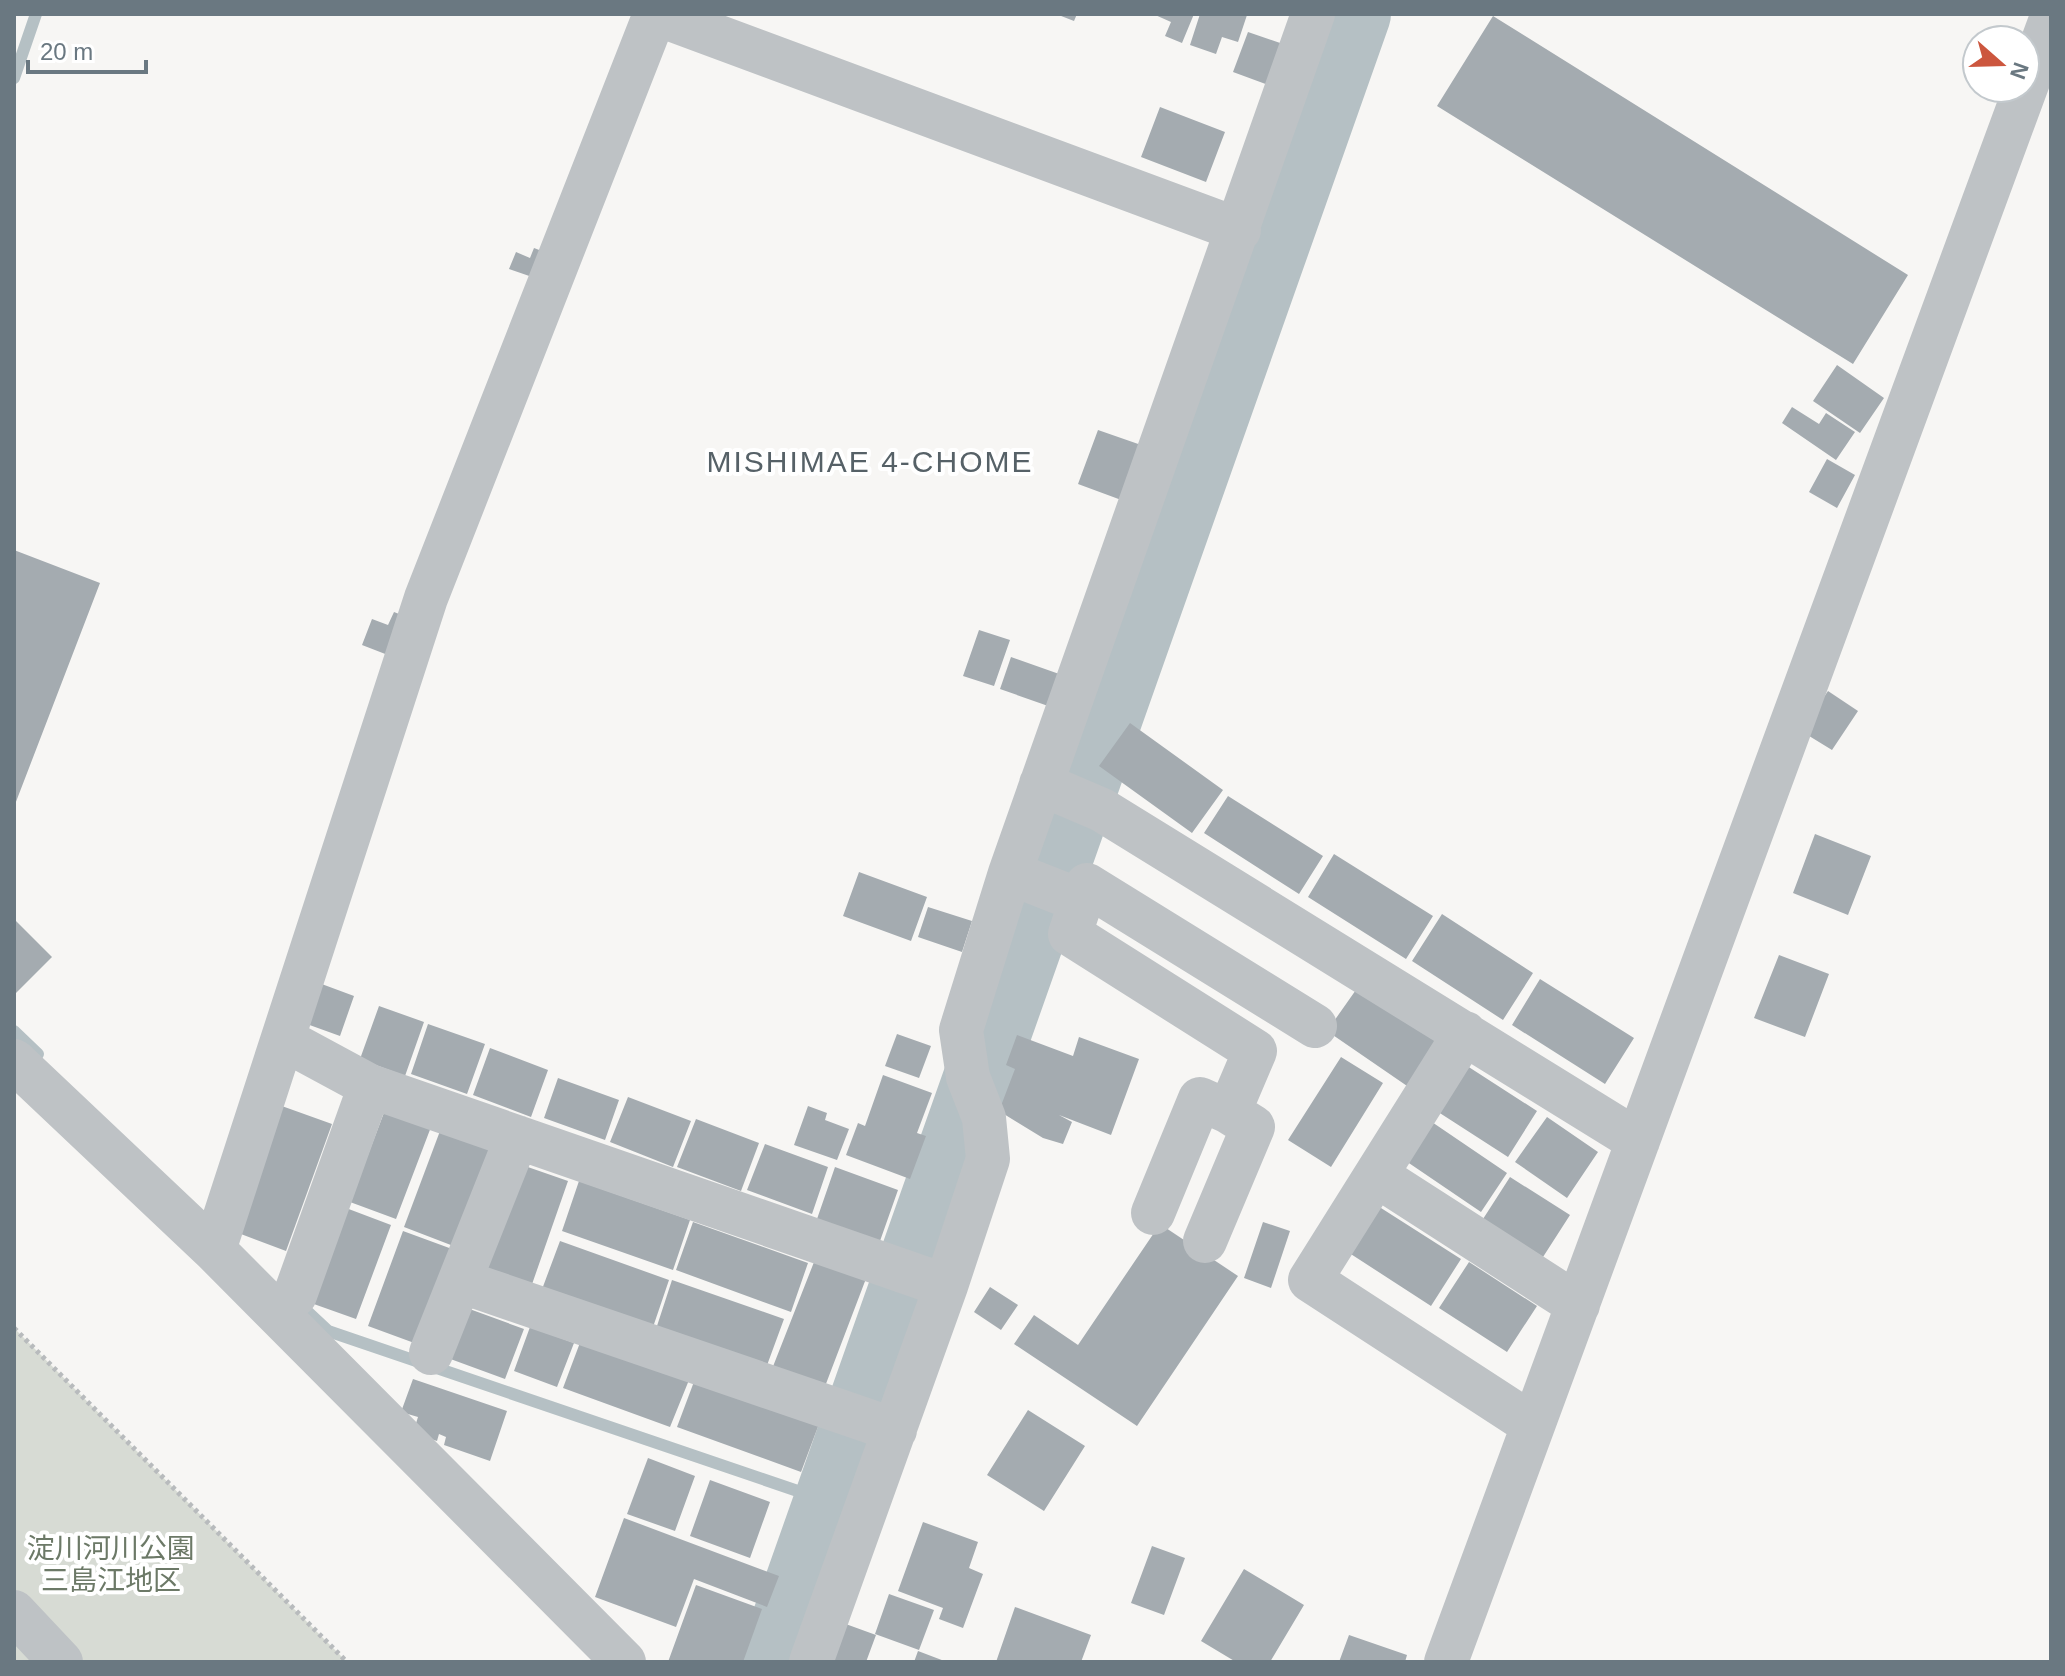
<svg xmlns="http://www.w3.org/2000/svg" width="2065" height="1676" font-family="Arial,'Noto Sans JP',sans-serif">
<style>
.green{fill:#d7dbd4}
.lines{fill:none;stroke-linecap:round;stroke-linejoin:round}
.stream{stroke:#b5c0c4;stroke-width:12}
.river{stroke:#b5c0c4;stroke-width:72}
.building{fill:#a4abb0}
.path{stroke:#b8bbbd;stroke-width:5;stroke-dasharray:4 4;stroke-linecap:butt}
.minor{stroke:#bec2c5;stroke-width:44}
.labels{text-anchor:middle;stroke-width:8;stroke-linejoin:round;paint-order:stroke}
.park-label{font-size:28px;fill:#6c7967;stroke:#fff}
.neighbourhood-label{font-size:30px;letter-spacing:2px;fill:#566167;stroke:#fff}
</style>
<rect width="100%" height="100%" fill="#f7f6f4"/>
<path class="green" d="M 14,1328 L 347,1662 L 14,1662 Z"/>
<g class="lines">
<path class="stream" d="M 14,78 L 36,14
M 14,1031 L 38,1054
M 297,1302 L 328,1331 L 830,1502"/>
<path class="river" d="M 773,1662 L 1355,14"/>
</g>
<path class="building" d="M 1056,14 L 1077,14 L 1074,21 Z
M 1153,14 L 1194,14 L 1182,43 L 1165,36 L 1171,22 Z
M 1200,14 L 1246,14 L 1247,15 L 1238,42 L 1222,37 L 1216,54 L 1190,45 Z
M 1493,16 L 1908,275 L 1853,364 L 1437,106 Z
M 1248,32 L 1286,45 L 1271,86 L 1233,72 Z
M 1160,107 L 1225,132 L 1206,182 L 1141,157 Z
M 534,248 L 547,253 L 538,279 L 509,269 L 516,252 L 530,258 Z
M 1837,365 L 1884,398 L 1860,433 L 1813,401 Z
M 1792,407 L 1819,424 L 1826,413 L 1855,432 L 1836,460 L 1782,423 Z
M 1098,430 L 1144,446 L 1124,501 L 1078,484 Z
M 1827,459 L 1855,475 L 1837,508 L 1809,492 Z
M 14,550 L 100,583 L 14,807 Z
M 394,612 L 409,618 L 393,657 L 362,645 L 372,619 L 388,625 Z
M 979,630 L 1010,640 L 994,686 L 963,676 Z
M 1011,657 L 1062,675 L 1051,707 L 1000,689 Z
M 1828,691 L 1858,711 L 1832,750 L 1801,731 Z
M 1130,723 L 1223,790 L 1192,833 L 1099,766 Z
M 1228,796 L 1323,856 L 1299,894 L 1204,833 Z
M 1815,834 L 1871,856 L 1848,915 L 1793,893 Z
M 1334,854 L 1433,916 L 1406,959 L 1308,897 Z
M 859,872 L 927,897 L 911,941 L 843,916 Z
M 928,907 L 972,921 L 962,952 L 918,937 Z
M 1442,914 L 1533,973 L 1503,1020 L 1412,961 Z
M 14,919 L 52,957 L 14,995 Z
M 1779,955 L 1829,974 L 1805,1037 L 1754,1018 Z
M 1540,979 L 1634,1038 L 1605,1084 L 1512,1025 Z
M 319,983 L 354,996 L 340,1036 L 304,1023 Z
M 1358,987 L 1440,1043 L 1410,1088 L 1327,1031 Z
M 379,1006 L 424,1022 L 405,1076 L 360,1059 Z
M 428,1024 L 485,1044 L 467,1094 L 411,1074 Z
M 897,1034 L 931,1046 L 919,1078 L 885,1066 Z
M 1017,1035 L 1073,1056 L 1079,1037 L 1139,1059 L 1111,1135 L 1059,1115 L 1072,1122 L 1063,1144 L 1043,1138 L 999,1111 L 1015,1069 L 1006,1065 Z
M 490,1048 L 548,1070 L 531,1117 L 473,1095 Z
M 1341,1057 L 1383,1083 L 1331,1167 L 1288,1140 Z
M 1461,1062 L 1537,1111 L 1508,1157 L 1432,1108 Z
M 883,1075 L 932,1093 L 917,1133 L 926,1136 L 910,1179 L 846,1155 L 858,1123 L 865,1126 Z
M 558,1078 L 619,1100 L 605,1140 L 544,1118 Z
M 628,1097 L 691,1121 L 673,1167 L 610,1142 Z
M 279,1105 L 332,1124 L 286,1251 L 233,1231 Z
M 808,1106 L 827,1113 L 825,1120 L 849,1129 L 837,1160 L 794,1145 Z
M 385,1110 L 431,1127 L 396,1219 L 350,1202 Z
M 1547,1117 L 1598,1152 L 1567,1198 L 1515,1162 Z
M 1426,1118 L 1507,1173 L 1481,1212 L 1400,1157 Z
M 696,1119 L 759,1143 L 741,1191 L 677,1167 Z
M 440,1131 L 492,1151 L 456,1247 L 404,1227 Z
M 765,1144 L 828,1167 L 812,1214 L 747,1190 Z
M 522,1165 L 568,1181 L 530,1290 L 484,1274 Z
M 835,1167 L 898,1190 L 880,1241 L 817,1219 Z
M 1510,1177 L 1570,1215 L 1543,1257 L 1483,1219 Z
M 579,1181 L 690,1220 L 673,1270 L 562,1231 Z
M 1370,1201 L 1461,1259 L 1431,1306 L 1340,1247 Z
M 346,1208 L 391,1225 L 356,1319 L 311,1303 Z
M 693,1222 L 808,1263 L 791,1312 L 676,1270 Z
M 1263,1222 L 1290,1231 L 1271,1288 L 1244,1278 Z
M 1160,1224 L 1238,1276 L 1137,1426 L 1014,1344 L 1034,1315 L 1078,1345 Z
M 403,1231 L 452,1249 L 417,1344 L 368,1326 Z
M 560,1241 L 669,1280 L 651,1333 L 541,1292 Z
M 816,1257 L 867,1276 L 824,1389 L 772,1369 Z
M 1469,1262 L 1537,1306 L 1507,1352 L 1439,1308 Z
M 672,1280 L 784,1319 L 766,1368 L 656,1329 Z
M 990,1287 L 1018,1305 L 1001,1330 L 974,1312 Z
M 464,1307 L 524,1329 L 505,1379 L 445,1357 Z
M 530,1327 L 574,1343 L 557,1387 L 514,1371 Z
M 581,1340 L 689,1380 L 670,1427 L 563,1388 Z
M 413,1379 L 507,1411 L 490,1461 L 444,1445 L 446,1437 L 439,1434 L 437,1441 L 413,1433 L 418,1417 L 401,1412 Z
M 695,1379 L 819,1424 L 801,1472 L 677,1427 Z
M 1028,1410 L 1085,1446 L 1044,1511 L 987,1475 Z
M 648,1458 L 695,1476 L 675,1531 L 627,1514 Z
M 710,1480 L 770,1502 L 750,1558 L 690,1536 Z
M 624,1518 L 779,1576 L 767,1607 L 694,1579 L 676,1627 L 595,1597 Z
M 923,1522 L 978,1542 L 969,1568 L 983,1574 L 963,1628 L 939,1619 L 943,1608 L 898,1591 Z
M 1152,1546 L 1185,1558 L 1164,1615 L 1131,1603 Z
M 1244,1569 L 1304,1605 L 1270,1662 L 1236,1662 L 1201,1641 Z
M 696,1585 L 762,1609 L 743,1662 L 668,1662 Z
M 889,1594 L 934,1610 L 919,1650 L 875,1634 Z
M 1015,1607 L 1091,1635 L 1081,1662 L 996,1662 Z
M 843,1623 L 876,1635 L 866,1662 L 828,1662 Z
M 1349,1635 L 1407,1655 L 1405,1662 L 1339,1662 Z
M 918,1651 L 947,1662 L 914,1662 Z"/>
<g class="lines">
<path class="path" d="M 14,1328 L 347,1662"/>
<path class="minor" d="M 657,14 L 1239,230
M 1041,784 L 1102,810 L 1638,1141
M 1010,873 L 1081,901 L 1087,885 L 1315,1026
M 1081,901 L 1070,934 L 1255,1051 L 1229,1112 L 1253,1127 L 1205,1241
M 1465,1033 L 1310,1280 L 1533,1425
M 283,1039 L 370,1086 L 946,1286
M 14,1061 L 214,1250 L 624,1662
M 1376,1175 L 1578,1305
M 1153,1213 L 1200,1099 L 1229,1112
M 214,1250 L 426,598 L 655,14
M 460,1281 L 895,1430
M 295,1295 L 370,1086
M 431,1353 L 517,1137
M 14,1612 L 61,1662
M 811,1662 L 946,1286 L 988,1159 L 984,1118 L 968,1077 L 961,1030 L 1010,873 L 1313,14
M 1446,1662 L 2051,19"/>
</g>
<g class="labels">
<g class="park-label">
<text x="111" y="1558">淀川河川公園<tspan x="111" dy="32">三島江地区</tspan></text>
</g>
<g class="neighbourhood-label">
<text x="870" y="472">MISHIMAE 4-CHOME</text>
</g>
</g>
<rect width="2065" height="1676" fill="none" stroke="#6a7881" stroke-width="32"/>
<g transform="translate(2001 64) rotate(110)"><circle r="38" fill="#ffffff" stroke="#c3c9cd" stroke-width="2"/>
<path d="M0-6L14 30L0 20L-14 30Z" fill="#cc563e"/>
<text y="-12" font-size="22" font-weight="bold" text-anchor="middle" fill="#6a7881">N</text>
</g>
<path d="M28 60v12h118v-12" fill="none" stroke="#6a7881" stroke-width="4"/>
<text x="40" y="60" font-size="24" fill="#6a7881" stroke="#ffffff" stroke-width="6" paint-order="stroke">20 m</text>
</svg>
